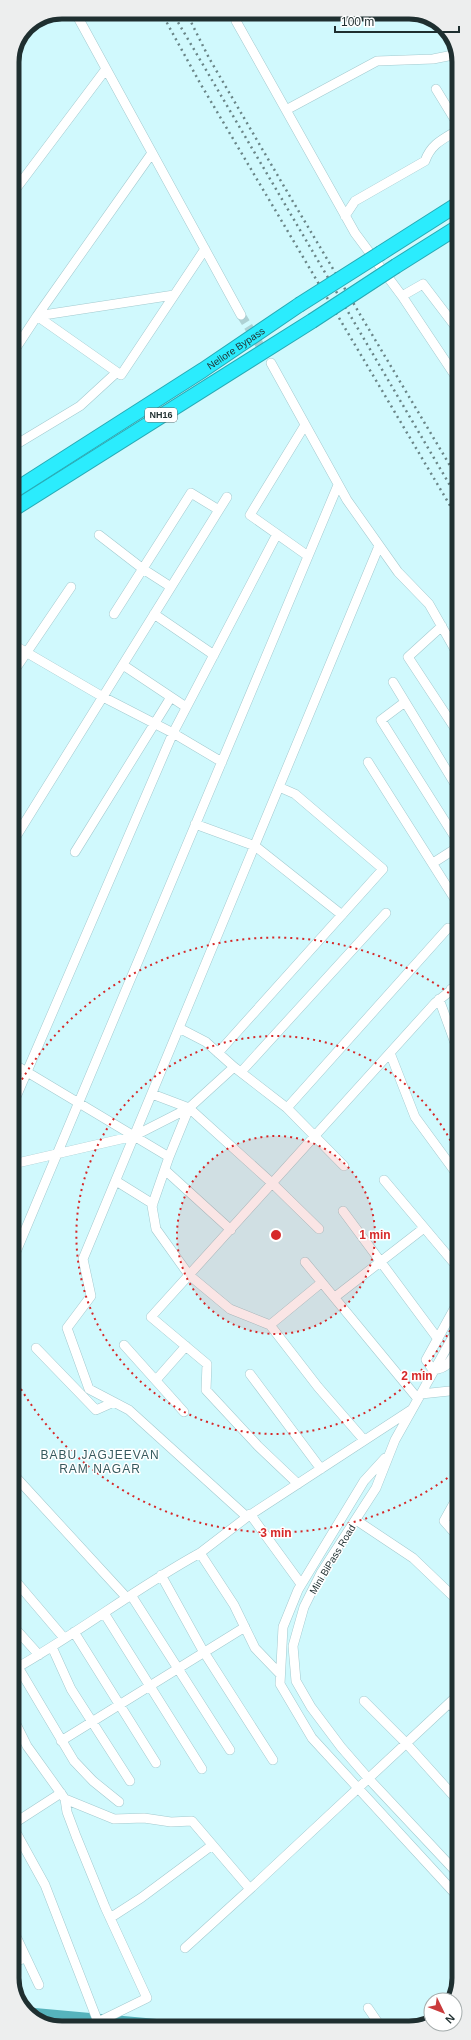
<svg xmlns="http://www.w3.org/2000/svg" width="471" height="2040" font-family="Arial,sans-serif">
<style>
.water{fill:#56b3bc}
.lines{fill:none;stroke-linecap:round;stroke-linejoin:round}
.minor-tunnel{stroke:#add1d4;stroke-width:9;stroke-dasharray:9 4.5;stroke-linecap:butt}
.minor-casing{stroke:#a3cacf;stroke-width:10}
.highway-casing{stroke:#27aab5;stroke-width:16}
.minor{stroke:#fff;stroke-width:9}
.highway{stroke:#2becfd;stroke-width:14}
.rail{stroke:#6a8587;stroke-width:2.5;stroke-dasharray:2 4;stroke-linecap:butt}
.highway-bridge-casing{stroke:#27aab5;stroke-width:16;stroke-linecap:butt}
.highway-bridge{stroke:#2becfd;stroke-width:14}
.ring{fill:none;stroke:#d62828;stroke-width:2;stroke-dasharray:2 4}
.labels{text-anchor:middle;stroke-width:3;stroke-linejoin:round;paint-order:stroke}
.shield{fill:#fff;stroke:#626d6e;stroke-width:1}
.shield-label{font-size:9px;font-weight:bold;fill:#1f2f30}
.street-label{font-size:10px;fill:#1f2f30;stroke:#fff}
.quarter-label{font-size:12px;letter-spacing:1px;fill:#365a5e;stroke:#fff}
.rim{fill:none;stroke:#1f2f30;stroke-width:5}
.centre{fill:#d62828;stroke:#fff;stroke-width:2}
.ring-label{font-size:12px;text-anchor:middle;font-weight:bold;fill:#d62828;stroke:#fff;stroke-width:3;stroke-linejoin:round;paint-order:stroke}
</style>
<rect width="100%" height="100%" fill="#d0f9fd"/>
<path class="water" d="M 24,2007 L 190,2022 L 190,2028 L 59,2028 L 29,2015 Z"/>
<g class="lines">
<path class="minor-tunnel" d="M 241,315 L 271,363"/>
<defs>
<path id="minor" d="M 75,12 L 241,315
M 235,12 L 236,21 L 355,233 L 402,296 L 423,284 L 458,330
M 436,89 L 458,125
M 286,110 L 377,61 L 433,59 L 458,54
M 152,153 L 37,316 L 121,375 L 205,249
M 12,194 L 106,69
M 345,216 L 355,201 L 425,161 C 431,144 443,139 458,130
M 402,296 L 458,380
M 12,354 L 37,316 L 174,295
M 271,363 L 347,500 L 398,572 L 429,604 L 458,655
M 305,425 L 250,515 L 308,556
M 12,447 L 80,406 L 117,372
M 99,535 L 143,569 L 171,587
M 114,614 L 191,493 L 219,510
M 154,614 L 214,655
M 442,626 L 408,657 L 458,733
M 12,644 L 103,697 L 173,733 L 222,762
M 123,665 L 186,707
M 12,674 L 71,587
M 393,682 L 458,789
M 405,702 L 381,720 L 458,842
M 368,762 L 458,904
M 195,824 L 255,846 L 342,915
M 12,843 L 227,497
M 75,852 L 171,697
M 433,863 L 458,847
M 451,989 L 459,1005
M 439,999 L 459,1054
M 179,1028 L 206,1042 L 234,1067 L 287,1108 L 344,1166
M 218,1053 L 383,869 L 295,794 L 279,787
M 390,1053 L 415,1117 L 459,1177
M 12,1063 L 169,1157
M 234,1067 L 189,1108 L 169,1157 L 152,1206 L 156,1229 L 189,1275 L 230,1309 L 270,1325 L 318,1387 L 364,1440
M 241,1072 L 386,913
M 152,1094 L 189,1108 L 273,1184 L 319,1229
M 13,1104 L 173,733 L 277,534
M 287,1108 L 448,928
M 13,1164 L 134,1136 L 189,1108
M 165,1170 L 231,1230
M 384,1180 L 459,1269
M 116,1181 L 153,1204
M 343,1211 L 438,1339
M 13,1259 L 338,485
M 305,1262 L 418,1399
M 335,1297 L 424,1228
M 459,1300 L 426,1360 L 433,1370 C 450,1368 451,1359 459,1346
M 270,1325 L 321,1283
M 459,1326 L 395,1440 L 376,1488 L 321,1573 L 304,1607 L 293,1646 L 296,1681 L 311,1707 L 341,1747 L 368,1778 L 459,1875
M 124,1345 L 184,1412
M 36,1348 L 96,1410 L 114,1402
M 250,1374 L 321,1469
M 156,1380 L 186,1346
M 421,1394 L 459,1390
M 385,1458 L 364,1481 L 298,1590 L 283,1627 L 280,1684 L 312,1738 L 459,1898
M 13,1474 L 127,1598
M 298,1484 L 258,1446 L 206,1390 L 207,1364 L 151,1317 L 435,1003 L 459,984
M 459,1494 L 444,1521 L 459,1538
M 250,1514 L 301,1584
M 247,1517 L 129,1410 L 89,1389 L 67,1328 L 91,1296 L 83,1259 L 379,546
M 356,1520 L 413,1558 L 459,1602
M 161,1575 L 202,1649 L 273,1760
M 13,1578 L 64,1638
M 131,1595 L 230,1750
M 104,1613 L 202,1769
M 13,1626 L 39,1655
M 74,1632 L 156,1763
M 52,1647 L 71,1689 L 130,1781
M 18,1667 L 74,1761 L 93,1781 L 119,1802
M 13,1670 C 77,1634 136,1588 200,1553
M 280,1674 L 255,1648 L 234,1605 L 200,1553 L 247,1517 L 411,1410
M 364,1701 L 406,1743 L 459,1802
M 450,1704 L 459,1713
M 13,1718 L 27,1746 L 65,1799 L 67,1812 L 76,1836 L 105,1907 L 147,1998 L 98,2022 L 45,1885 L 13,1827
M 61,1741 L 245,1627
M 65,1799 L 114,1819 L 144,1818 L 171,1822 L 192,1821 L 250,1889 L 185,1948
M 13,1824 L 61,1793
M 250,1889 L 459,1694
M 110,1918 L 141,1898 L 211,1846
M 13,1930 L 39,1985
M 13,1962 L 26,1958
M 368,2008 L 381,2027"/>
<g id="highway">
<path d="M 381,253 L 458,204"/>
<path d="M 396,266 L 458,227"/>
<path id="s1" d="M 12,492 L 203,370 L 299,305"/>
<path d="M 12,510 L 312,321"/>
</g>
</defs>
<use href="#minor" class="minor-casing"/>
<use href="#highway" class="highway-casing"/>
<use href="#minor" class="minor"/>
<use href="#highway" class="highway"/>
<path class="rail" d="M 161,12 L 200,83 L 458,519
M 172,12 L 458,499
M 186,12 L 209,58 L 292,200 L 458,479"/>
<defs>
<path id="highway-bridge" d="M 299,305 L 381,253
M 312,321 L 396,266"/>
</defs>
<use href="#highway-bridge" class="highway-bridge-casing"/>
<use href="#highway-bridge" class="highway-bridge"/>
</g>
<circle cx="276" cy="1235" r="99" fill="#d62828" fill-opacity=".12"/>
<g class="ring">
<circle cx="276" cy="1235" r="99"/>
<path d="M458 1314A199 199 0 1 1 458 1156"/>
<path d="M457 1471A298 298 0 0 1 13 1375M13 1095A298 298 0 0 1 457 999"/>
</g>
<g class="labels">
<rect class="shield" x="145" y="408" width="32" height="14" rx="3"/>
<g class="shield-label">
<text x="161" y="418">NH16</text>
</g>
<g class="street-label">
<text dy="4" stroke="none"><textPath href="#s1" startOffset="266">Nellore Bypass</textPath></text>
<text transform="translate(332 1559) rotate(-59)" y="4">Mini BiPass Road</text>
</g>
<g class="quarter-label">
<text x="100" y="1459">BABU JAGJEEVAN<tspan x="100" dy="14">RAM NAGAR</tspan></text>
</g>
</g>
<path d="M0 0H471V2040H0ZM62 19H409A43 43 0 0 1 452 62V1978A43 43 0 0 1 409 2021H62A43 43 0 0 1 19 1978V62A43 43 0 0 1 62 19Z" fill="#edeeee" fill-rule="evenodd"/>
<path class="rim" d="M62 19H409A43 43 0 0 1 452 62V1978A43 43 0 0 1 409 2021H62A43 43 0 0 1 19 1978V62A43 43 0 0 1 62 19Z"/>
<circle cx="276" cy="1235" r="6" class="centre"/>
<g class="ring-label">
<text x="375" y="1239">1 min</text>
<text x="417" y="1380">2 min</text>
<text x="276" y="1537">3 min</text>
</g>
<g transform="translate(443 2012) rotate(133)"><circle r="19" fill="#ffffff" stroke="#a5acac"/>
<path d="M0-3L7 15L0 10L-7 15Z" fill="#ca3b3c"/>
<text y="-6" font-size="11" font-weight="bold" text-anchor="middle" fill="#1f2f30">N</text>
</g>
<path d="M335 26v6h124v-6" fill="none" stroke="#1f2f30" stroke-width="2"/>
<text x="341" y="26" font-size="12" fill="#1f2f30" stroke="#ffffff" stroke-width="3" paint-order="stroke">100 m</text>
</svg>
